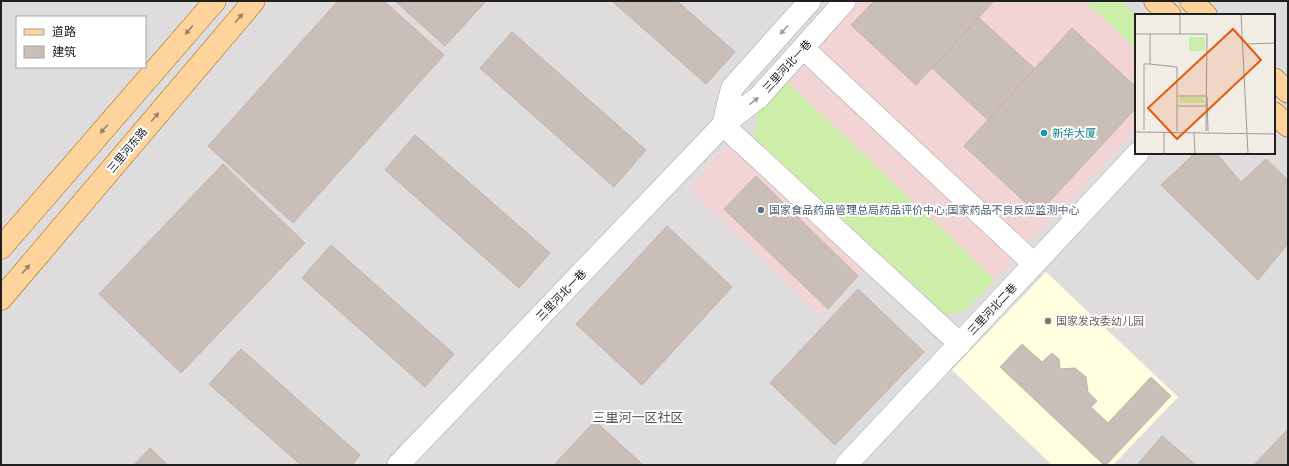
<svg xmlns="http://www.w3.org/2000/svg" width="1289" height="466" font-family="'Exo 2','Noto Sans SC',sans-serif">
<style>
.residential{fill:#dedcdd;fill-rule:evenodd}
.commercial{fill:#f3d4d4}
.education{fill:#ffffe0}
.grass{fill:#cceea8}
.building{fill:#c9bfb8;stroke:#c4b3a7}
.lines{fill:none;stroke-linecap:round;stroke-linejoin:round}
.minor-casing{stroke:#a7a7a7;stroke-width:23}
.major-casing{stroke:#9b6500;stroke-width:23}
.minor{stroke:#fff;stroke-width:22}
.major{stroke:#ffd39c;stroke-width:22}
.oneway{fill:#9b8264}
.oneway2{fill:#9b9b9b}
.culture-dot{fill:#0f9aa8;stroke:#fff;stroke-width:1.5}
.service-dot{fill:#5c6f8a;stroke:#fff;stroke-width:1.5}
.education-dot{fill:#8d6e63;stroke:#fff;stroke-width:1.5}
.labels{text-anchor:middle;stroke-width:4;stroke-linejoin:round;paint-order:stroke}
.street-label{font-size:11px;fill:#202020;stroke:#fff}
.culture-label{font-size:11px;fill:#0d838f;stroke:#fff;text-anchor:start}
.service-label{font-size:11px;fill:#4e5e75;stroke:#fff;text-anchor:start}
.education-label{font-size:11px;fill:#785e54;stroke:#fff;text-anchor:start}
.quarter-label{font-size:13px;fill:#535353;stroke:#fff}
.inset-road{fill:none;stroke:#9d9b96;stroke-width:1}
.view{fill:#e8590c;fill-opacity:0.15;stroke:#e8590c;stroke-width:2}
.inset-edge{fill:none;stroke:#202020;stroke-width:2}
</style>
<rect width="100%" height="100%" fill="#f1ede5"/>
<path class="residential" d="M 1,1 L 1288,1 L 1288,465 L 1,465 ZM 1136,15 L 1274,15 L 1274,153 L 1136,153 ZM 17,17 L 145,17 L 145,67 L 17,67 Z"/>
<path class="commercial" d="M 857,1 L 1085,1 L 1136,49 L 1136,131 L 966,310 L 947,315 L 754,138 L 758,112 Z
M 733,144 L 864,270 L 821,317 L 689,188 L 727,146 Z"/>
<path class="education" d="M 1046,272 L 1178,397 L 1113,465 L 1052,465 L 952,370 Z"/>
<path class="grass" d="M 1085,1 L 1122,1 L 1137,15 L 1136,15 L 1136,49 Z
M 786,80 L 995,280 L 966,310 L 947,315 L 754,138 L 758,112 Z"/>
<path class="building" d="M 338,1 L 384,1 L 444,55 L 293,223 L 208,146 Z
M 395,1 L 486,1 L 445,46 Z
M 612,1 L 677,1 L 735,52 L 706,84 Z
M 874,1 L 994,1 L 916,85 L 851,25 Z
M 979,18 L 1035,69 L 988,120 L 932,68 Z
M 1072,28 L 1136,87 L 1136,108 L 1038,214 L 964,146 Z
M 512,32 L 646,150 L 614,187 L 480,68 Z
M 415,135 L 550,253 L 519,288 L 385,170 Z
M 1195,153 L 1216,153 L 1241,182 L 1266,159 L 1288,180 L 1288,246 L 1287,245 L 1258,280 L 1161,185 Z
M 223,164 L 305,243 L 181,373 L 99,294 Z
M 756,176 L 858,276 L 828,309 L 724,209 Z
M 667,226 L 732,287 L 642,385 L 576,324 Z
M 331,245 L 454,354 L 425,387 L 302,278 Z
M 858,289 L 924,352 L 835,445 L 770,383 Z
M 1022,344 L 1042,362 L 1052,353 L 1059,359 L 1060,369 L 1075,368 L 1086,377 L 1088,392 L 1097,401 L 1091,407 L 1108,423 L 1151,377 L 1171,396 L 1106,465 L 1104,465 L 1000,367 Z
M 241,349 L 360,455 L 352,465 L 301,465 L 209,384 Z
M 595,421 L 643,465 L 554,465 Z
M 1288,429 L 1288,465 L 1254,465 Z
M 1162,436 L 1196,465 L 1137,465 Z
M 150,448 L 168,465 L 134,465 Z"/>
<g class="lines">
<defs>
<path id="minor" d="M 803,48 L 1034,264
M 723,125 L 960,344
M 723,125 L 732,88 L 810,1
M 398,465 L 723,125 L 759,97 L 845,1
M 846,465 L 1138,153"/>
<path id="major" d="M 1155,1 L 1170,15
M 1191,1 L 1206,15
M 1274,79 L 1288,92
M 1274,113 L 1288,126
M 1,248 L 215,1
M 1,299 L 254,1"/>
</defs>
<use href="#minor" class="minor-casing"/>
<use href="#major" class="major-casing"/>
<use href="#minor" class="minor"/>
<use href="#major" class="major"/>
</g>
<defs><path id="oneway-solid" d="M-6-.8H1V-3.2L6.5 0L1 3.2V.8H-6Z"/></defs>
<g class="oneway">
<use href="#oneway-solid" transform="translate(239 18) rotate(-50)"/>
<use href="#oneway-solid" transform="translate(189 30) rotate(131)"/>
<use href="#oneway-solid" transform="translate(155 117) rotate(-50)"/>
<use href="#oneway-solid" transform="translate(104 129) rotate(131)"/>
<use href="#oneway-solid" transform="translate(26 269) rotate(-50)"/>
</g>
<g class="oneway2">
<use href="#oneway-solid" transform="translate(784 30) rotate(132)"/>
<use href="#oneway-solid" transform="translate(754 101) rotate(-37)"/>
</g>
<circle class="culture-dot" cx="1044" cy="133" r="4"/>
<circle class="service-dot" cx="761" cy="210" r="4"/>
<circle class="education-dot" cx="1048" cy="321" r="4"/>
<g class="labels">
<g class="street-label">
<text transform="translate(787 66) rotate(-48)" y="4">三里河北一巷</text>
<text transform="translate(127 150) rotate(-50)" y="4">三里河东路</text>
<text transform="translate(561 295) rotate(-46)" y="4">三里河北一巷</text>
<text transform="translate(992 309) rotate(-47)" y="4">三里河北二巷</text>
</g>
<g class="culture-label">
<text x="1052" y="137">新华大厦</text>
</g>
<g class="service-label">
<text x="769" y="214">国家食品药品管理总局药品评价中心;国家药品不良反应监测中心</text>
</g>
<g class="education-label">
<text x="1056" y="325">国家发改委幼儿园</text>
</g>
<g class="quarter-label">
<text x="638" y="422">三里河一区社区</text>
</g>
</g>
<g transform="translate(1135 14)">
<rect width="140" height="140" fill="#f1ede5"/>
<path d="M 54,23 L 70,23 L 70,37 L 54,37 ZM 45,83 L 68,83 L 70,89 L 44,89 Z" fill="#cceea8"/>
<path class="inset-road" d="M 45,0 L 45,20M 106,0 L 113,140M 0,20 L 72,20 L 71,117M 15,20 L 15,50 L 42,53 L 42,117M 111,30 L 140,29M 42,82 L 71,82M 72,83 L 73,117M 42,92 L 71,92M 9,116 L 9,50 L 15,50M 0,118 L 140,120M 59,118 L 60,140M 29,140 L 29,119"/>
<path class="view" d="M 98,15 L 126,46 L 42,125 L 13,94 Z"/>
<rect width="140" height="140" class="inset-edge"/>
</g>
<rect width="1289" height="466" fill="none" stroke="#202020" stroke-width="4"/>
<rect x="16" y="16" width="130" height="52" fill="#ffffff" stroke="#a6a6a6"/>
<rect x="24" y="29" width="20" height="6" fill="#ffd39c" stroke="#a6a6a6"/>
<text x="52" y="36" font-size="12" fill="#202020">道路</text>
<rect x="24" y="46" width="20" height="12" fill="#c9bfb8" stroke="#a6a6a6"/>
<text x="52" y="56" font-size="12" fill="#202020">建筑</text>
</svg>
